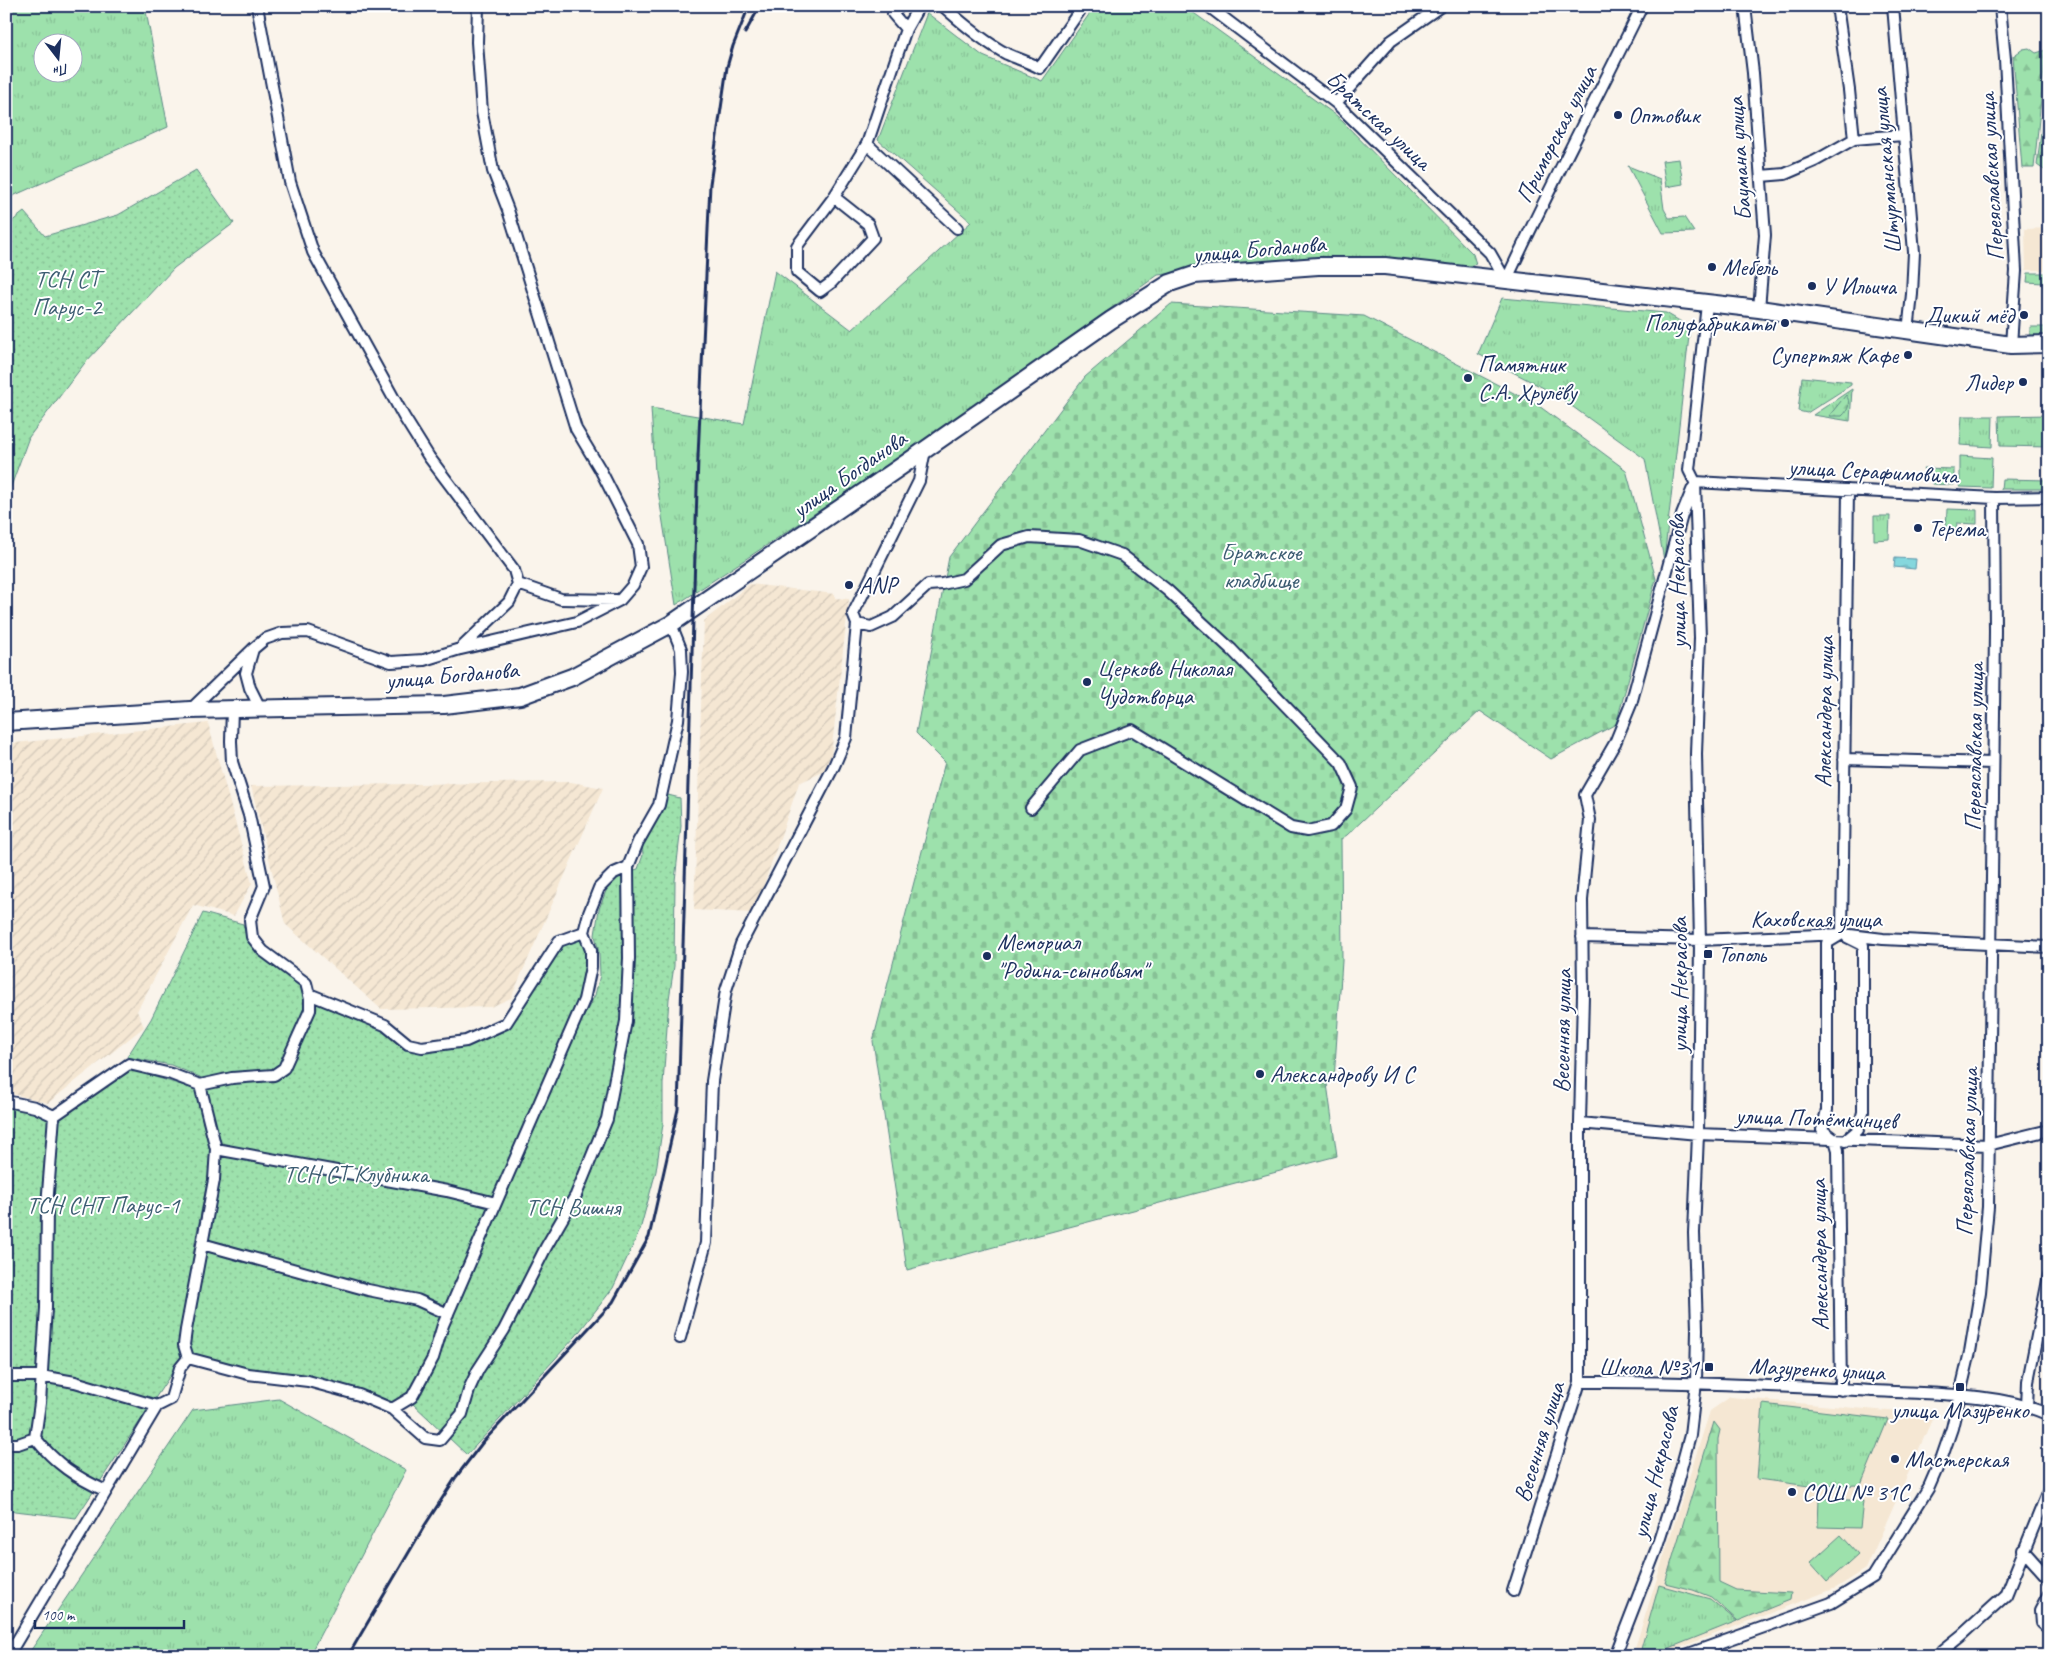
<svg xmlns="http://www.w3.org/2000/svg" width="2055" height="1662" font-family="Caveat,sans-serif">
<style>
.built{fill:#f5e7d3}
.industrial{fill:url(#industrial-furrows)}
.grass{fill:url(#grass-tufts);stroke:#5c8885;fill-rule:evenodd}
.forest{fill:url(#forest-firs);stroke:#5c8885}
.cemetery{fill:url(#cemetery-stones);stroke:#5c8885}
.garden{fill:url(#garden-dots);stroke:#5c8885}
.pitch{fill:#9de1ac;stroke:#5c8885}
.water{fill:url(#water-waves);stroke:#5b94aa}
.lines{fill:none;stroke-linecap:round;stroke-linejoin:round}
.minor-casing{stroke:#1b2f5e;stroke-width:14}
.primary-casing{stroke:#1b2f5e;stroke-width:20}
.minor{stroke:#fff;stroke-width:10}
.primary{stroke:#fff;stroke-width:16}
.rail{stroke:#1b2f5e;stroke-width:3}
.poi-dot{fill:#1b2f5e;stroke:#fff;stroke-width:2}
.labels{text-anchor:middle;stroke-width:4;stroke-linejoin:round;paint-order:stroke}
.poi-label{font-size:24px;fill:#1b2f5e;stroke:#fff;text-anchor:start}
.street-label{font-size:24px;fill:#1b2f5e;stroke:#fff}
.park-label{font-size:24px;fill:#3c5c72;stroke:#fff}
</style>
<defs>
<pattern id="industrial-furrows" width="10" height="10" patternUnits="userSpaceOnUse" patternTransform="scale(1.25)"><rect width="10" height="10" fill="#f5e7d3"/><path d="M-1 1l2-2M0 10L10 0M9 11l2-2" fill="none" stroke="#d1c6b8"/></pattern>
<pattern id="grass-tufts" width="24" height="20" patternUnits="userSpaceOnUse" patternTransform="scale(1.25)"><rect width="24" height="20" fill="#9de1ac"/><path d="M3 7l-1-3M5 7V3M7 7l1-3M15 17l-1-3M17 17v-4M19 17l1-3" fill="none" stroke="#87c196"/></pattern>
<pattern id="forest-firs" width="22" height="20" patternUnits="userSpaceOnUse" patternTransform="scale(1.25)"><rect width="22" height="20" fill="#9de1ac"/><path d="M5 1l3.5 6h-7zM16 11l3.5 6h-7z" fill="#87c196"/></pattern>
<pattern id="cemetery-stones" width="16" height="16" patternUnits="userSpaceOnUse" patternTransform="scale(1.25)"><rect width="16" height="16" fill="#9de1ac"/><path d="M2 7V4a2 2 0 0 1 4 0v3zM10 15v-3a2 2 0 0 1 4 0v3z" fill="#87c196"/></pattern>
<pattern id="garden-dots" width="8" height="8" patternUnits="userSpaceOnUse" patternTransform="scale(1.25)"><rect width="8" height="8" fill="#9de1ac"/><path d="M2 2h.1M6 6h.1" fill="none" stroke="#87c196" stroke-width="1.8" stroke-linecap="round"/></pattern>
<pattern id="water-waves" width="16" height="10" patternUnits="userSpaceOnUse" patternTransform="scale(1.25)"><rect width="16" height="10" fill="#85d7dd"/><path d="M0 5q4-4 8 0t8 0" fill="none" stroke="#72b9c0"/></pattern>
</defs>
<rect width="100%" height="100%" fill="#faf4eb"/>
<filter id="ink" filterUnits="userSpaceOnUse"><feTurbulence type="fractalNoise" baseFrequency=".02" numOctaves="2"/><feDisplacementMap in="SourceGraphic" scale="10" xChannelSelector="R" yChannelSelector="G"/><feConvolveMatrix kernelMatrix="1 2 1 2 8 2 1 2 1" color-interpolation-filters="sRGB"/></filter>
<g filter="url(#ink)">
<path class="built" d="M 2049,228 L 2049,270 L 2026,270 L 2025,229 Z
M 1730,1397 L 1934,1415 L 1866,1569 L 1836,1588 L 1663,1654 L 1633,1654 L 1710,1411 Z"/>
<path class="industrial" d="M 750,584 L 835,594 L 835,598 L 849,599 L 831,755 L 823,772 L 799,783 L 754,913 L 694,910 L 704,621 Z
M 208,723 L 252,883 L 234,916 L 193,905 L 137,1011 L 144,1027 L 48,1103 L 6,1092 L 6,744 Z
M 571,782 L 603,788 L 511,998 L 491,1007 L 381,1009 L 285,924 L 251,786 Z"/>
<path class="grass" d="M 6,6 L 145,6 L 168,127 L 6,199 ZM 42,42 L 72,42 L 72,72 L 42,72 Z
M 1095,6 L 1184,6 L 1337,116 L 1473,254 L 1476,264 L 1466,267 L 1370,258 L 1299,259 L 1158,275 L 917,446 L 676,605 L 655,472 L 651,408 L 744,424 L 775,271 L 852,330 L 971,222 L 878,140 L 927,13 L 983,56 L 1042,81 Z
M 1628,166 L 1660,179 L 1664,209 L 1669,218 L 1684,217 L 1694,232 L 1663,233 Z
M 2028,273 L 2049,273 L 2049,293 L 2044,293 L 2043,283 L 2027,282 Z
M 1502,298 L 1666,313 L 1690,327 L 1664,560 L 1645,459 L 1555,394 L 1478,354 Z
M 2030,327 L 2049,327 L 2049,336 L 2030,336 Z
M 1802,377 L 1851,382 L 1851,385 L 1807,413 L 1798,411 Z
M 1852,389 L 1850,421 L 1813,415 Z
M 2049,415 L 2049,447 L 2000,446 L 1999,416 Z
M 1962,416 L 1993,416 L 1992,447 L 1960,445 Z
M 1960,456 L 1992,458 L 1991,488 L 1960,487 Z
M 1923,468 L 1954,469 L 1954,485 L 1932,484 Z
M 2002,479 L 2049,480 L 2049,489 L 2001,489 Z
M 1947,509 L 1977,510 L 1977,524 L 1957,523 L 1956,531 L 1946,530 Z
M 1874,516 L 1890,516 L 1889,539 L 1874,540 Z
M 279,1399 L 406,1470 L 309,1656 L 27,1656 L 193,1410 Z
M 1763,1404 L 1888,1419 L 1861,1485 L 1809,1486 L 1757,1479 Z
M 1659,1585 L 1710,1599 L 1737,1621 L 1667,1649 L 1641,1649 Z"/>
<path class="forest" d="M 2029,48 L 2036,53 L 2046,50 L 2034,168 L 2022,168 L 2013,56 L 2023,49 Z
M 2049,65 L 2049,171 L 2047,172 L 2037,165 Z
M 1846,395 C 1851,402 1849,410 1842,416 L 1829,416 Z
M 1714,1422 L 1720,1430 L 1718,1439 L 1719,1582 L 1736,1590 L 1791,1593 L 1790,1600 L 1738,1621 L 1711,1597 L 1693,1590 L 1665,1583 Z"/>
<path class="cemetery" d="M 1171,304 L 1364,316 L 1539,406 L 1626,470 L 1656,579 L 1616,724 L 1551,759 L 1480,711 L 1347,835 L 1341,839 L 1342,961 L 1334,1080 L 1327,1084 L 1337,1156 L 907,1270 L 873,1041 L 945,762 L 916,733 L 949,557 L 1085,377 Z"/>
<path class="garden" d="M 196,170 L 234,223 L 174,268 L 84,364 L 29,437 L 6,500 L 6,226 L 24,212 L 45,236 L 118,215 Z
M 664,794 L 680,798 L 681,826 L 675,881 L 674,966 L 669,999 L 663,1084 L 663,1124 L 656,1171 L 640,1230 L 613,1288 L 576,1336 L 467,1455 L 412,1403 L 429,1380 L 448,1322 L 552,1078 L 595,995 L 600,975 L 599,953 L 595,935 L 599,909 L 608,886 L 623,873 L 638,869 L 643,855 L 642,840 Z
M 203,913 L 243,924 L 247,940 L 262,956 L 300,983 L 315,1000 L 382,1027 L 421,1050 L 507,1025 L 560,944 L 580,937 L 587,950 L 577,1011 L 429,1359 L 410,1395 L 393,1404 L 300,1374 L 251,1370 L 193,1355 L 187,1345 L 192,1306 L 221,1155 L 207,1089 L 200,1077 L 171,1065 L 127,1057 L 151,1019 Z
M 132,1070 L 198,1090 L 213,1153 L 195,1242 L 181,1359 L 76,1518 L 6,1510 L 6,1105 L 62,1116 Z"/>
<path class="pitch" d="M 1679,159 L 1683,184 L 1666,187 L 1662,161 Z
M 1819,1498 L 1863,1501 L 1860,1528 L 1818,1527 Z
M 1841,1535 L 1858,1554 L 1827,1582 L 1810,1563 Z"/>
<path class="water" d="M 1895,558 L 1916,559 L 1915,569 L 1894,567 Z"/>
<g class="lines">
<defs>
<path id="minor" d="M 257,6 L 290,182 L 313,252 L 404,417 L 429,457 L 514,570 L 518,584 L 509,602 L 460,649 L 424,660 L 391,662 L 308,632 L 282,633 L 265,639 L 253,649 L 246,673 L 250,688 L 260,708
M 900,6 L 893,14 L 906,29
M 943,6 C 963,24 984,42 1007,54 C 1018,59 1029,62 1040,68 L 1083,6
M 1208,6 L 1336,103 L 1490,253 L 1506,281
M 1745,6 L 1753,73 L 1765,235 L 1759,309
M 1837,6 L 1849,90 L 1854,139 L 1903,135
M 1893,6 L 1914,252 L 1912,294 L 1908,332
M 2000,6 L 2005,59 L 2016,271 L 2011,345
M 1336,103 L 1391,41 L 1441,6
M 867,144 L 957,228
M 1761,176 L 1785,174 L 1815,161 L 1854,139
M 834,197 L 868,224 L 873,238 L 831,283 L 820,291 L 797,272 L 797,246 L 834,197 L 867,144 L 906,29 L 919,6
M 1506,281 C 1549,188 1597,98 1642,6
M 925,450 L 919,481 L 853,614 L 857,624 L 871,627 L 893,617 L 928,585 L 942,584 L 964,579 L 1001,545 L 1029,537 L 1079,540 L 1122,555 L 1167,590 L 1232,650 L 1341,763 L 1352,787 L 1346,809 L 1331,826 L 1307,831 L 1291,828 L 1132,730 L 1080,750 L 1031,808
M 1695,482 L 1994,498 L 2049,497
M 518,584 L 561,599 L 616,600
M 461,649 L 577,622 L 620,600 L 633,585 L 641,567 L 638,544 L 600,469 L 576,429 L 508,210 L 493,171 L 482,112 L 477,42 L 478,6
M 190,710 L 253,649
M 1844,759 L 1993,763
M 1582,937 L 1700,940 L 1842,934 L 1883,939 L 2049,947
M 309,994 L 385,1025 L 408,1044 L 422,1047 L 466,1041 L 506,1023 L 559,941 L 584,932
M 6,1101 L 35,1107 L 54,1116
M 1580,1123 L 1698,1134 L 1988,1145 L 2049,1130
M 1845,1141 L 1858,1130 L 1863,1112 L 1863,945 L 1847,937
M 216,1149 L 447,1191 L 496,1203
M 202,1244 L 368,1290 L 417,1300 L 448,1314
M 680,1338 L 706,1243 L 712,1081 L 726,990 L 741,944 L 834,766 L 846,738 L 857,624
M 188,1358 L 248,1374 L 308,1381 L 359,1395 L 392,1409 L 412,1397 L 433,1358 L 443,1325 L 584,1000 L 591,967 L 591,950 L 584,932 L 589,913 L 599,888 L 614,873 L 628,867 L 638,842 L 659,805 L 678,720 L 682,672 L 681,649 L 671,624
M 6,1376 L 41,1376 L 75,1382 L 157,1406
M 1580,1382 C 1678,1381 1775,1386 1873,1391 C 1926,1394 2000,1392 2049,1415
M 1841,1390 L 1838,1150 L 1835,1140 L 1822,1130 L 1827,1110 L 1827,943 L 1842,934 L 1848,490
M 2027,1408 L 2028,1381 L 2049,1275
M 392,1409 L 425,1438 L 440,1440 L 462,1414 L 470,1387 L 478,1370 L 504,1330 L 546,1247 L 576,1195 L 607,1119 L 626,1021 L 629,958 L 628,867
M 6,1444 L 18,1444 L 35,1438
M 106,1491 C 75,1477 56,1464 35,1438 L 40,1403 L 46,1308 L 47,1206 L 54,1116 L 129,1064 L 171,1074 L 200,1085
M 2023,1550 L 2049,1579
M 1513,1591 L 1580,1382 L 1580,1123 L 1583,995 L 1582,900 L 1590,820 L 1585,795 L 1615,743 L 1631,704 L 1682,515 L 1693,488
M 2049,1595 L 2041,1610 L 2042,1623 L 2049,1629
M 8,1656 L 157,1406 L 171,1399 L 180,1368 L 188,1358 L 184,1345 L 186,1330 L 214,1180 L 216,1149 L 200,1085 L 232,1078 L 274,1075 L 284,1068 L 310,1010 L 310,999 L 306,983 L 263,951 L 252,937 L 250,920 L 264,886 L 249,815 L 232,762 L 231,741 L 232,709
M 1615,1656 L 1656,1550 L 1674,1494 L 1690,1435 L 1696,1382 L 1697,1329 L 1694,1233 L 1698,1134 L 1700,942 L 1696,754 L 1700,638 L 1695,482 L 1689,470 L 1707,304
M 1683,1656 L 1831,1603 L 1873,1577 L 1929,1487 L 1942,1457 L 1952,1428 L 1970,1352 L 1980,1292 L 1988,1207 L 1995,631 L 1994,498
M 1936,1656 L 1962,1635 L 2006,1595 L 2049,1489"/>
<path id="primary" d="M 6,722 L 190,710 L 444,705 L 520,696 L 572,677 L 671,624 L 909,461 L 1111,320 L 1170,283 L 1194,275 L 1318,266 L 1385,266 L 1759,309 L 2011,345 L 2049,344"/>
</defs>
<use href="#minor" class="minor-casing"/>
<use href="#primary" class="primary-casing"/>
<use href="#minor" class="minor"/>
<use href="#primary" class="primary"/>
<path class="rail" d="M 745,33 L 760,6
M 348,1656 L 425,1525 L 456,1477 L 483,1442 L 613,1302 L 649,1237 L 678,1109 L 698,457 L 710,184 L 727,67 L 733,46 L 749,6"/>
</g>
</g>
<g class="poi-dot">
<circle cx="1618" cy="115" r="5"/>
<circle cx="1712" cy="267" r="5"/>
<circle cx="1812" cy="286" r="5"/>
<circle cx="2024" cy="315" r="5"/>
<circle cx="1785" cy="323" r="5"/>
<circle cx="1908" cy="355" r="5"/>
<circle cx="1468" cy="378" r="5"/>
<circle cx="2023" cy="382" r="5"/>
<circle cx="1918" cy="528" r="5"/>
<circle cx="849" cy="585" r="5"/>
<circle cx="1087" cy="682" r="5"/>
<rect x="1703" y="949" width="10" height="10" rx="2.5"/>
<circle cx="987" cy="956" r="5"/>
<circle cx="1260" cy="1074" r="5"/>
<rect x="1704" y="1362" width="10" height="10" rx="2.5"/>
<rect x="1955" y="1382" width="10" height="10" rx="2.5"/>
<circle cx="1895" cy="1459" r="5"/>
<circle cx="1792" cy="1492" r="5"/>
</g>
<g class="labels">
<g class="poi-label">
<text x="1628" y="123">Оптовик</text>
<text x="1722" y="275">Мебель</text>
<text x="1822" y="294">У Ильича</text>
<text x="2014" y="323" text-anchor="end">Дикий мёд</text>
<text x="1775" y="331" text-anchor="end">Полуфабрикаты</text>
<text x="1898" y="363" text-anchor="end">Супертяж Кафе</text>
<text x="1478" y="372">Памятник<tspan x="1478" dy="28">С.А. Хрулёву</tspan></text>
<text x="2013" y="390" text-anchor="end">Лидер</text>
<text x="1928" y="536">Терема</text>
<text x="859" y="593">ANP</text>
<text x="1097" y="676">Церковь Николая<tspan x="1097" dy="28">Чудотворца</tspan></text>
<text x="997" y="950">Мемориал<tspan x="997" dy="28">"Родина-сыновьям"</tspan></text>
<text x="1718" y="962">Тополь</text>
<text x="1270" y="1082">Александрову И С</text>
<text x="1699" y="1375" text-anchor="end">Школа №31</text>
<text x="1960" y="1418" text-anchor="middle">улица Мазуренко</text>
<text x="1905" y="1467">Мастерская</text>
<text x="1802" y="1500">СОШ № 31С</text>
</g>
<g class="street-label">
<text transform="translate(1379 120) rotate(43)" y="8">Братская улица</text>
<text transform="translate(1556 134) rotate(-63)" y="8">Приморская улица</text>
<text transform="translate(1739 159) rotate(-94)" y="8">Баумана улица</text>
<text transform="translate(1886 171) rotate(-95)" y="8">Штурманская улица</text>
<text transform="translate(1991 177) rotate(-93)" y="8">Переяславская улица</text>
<text transform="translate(1259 249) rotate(-5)" y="8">улица Богданова</text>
<text transform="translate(1873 471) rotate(3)" y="8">улица Серафимовича</text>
<text transform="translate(849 474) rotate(-35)" y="8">улица Богданова</text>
<text transform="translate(1677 581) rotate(-91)" y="8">улица Некрасова</text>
<text transform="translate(452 675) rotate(-5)" y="8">улица Богданова</text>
<text transform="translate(1824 712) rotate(-89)" y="8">Александера улица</text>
<text transform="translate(1974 747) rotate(-89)" y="8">Переяславская улица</text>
<text x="1816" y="927">Каховская улица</text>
<text transform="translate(1679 985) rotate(-90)" y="8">улица Некрасова</text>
<text transform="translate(1562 1031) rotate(-89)" y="8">Весенняя улица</text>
<text transform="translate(1816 1118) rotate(2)" y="8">улица Потёмкинцев</text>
<text transform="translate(1967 1152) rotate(-88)" y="8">Переяславская улица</text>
<text transform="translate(1819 1255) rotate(-91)" y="8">Александера улица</text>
<text transform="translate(1817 1369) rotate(3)" y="8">Мазуренко улица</text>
<text transform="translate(1539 1442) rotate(-73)" y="8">Весенняя улица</text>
<text transform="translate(1655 1472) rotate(-76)" y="8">улица Некрасова</text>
</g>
<g class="park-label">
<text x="67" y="287">ТСН СТ<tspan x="67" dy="28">Парус-2</tspan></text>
<text x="1261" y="560">Братское<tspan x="1261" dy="28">кладбище</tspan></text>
<text x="356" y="1182">ТСН СТ Клубника</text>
<text x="103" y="1213">ТСН СНТ Парус-1</text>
<text x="573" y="1215">ТСН Вишня</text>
</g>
</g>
<rect width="2055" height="1662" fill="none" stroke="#fff" stroke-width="25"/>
<rect x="12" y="12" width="2030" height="1637" fill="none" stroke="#1b2f5e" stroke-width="2" filter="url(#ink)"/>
<g transform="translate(58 58) rotate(164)"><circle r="24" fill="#ffffff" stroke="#a4acbf"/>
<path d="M0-4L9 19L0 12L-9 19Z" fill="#1b2f5e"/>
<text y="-8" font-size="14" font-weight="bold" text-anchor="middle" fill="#1b2f5e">Пн</text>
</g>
<path d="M35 1620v8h149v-8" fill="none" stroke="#1b2f5e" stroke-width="2.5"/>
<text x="42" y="1620" font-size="15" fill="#1b2f5e" stroke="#ffffff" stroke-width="4" paint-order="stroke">100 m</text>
</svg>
